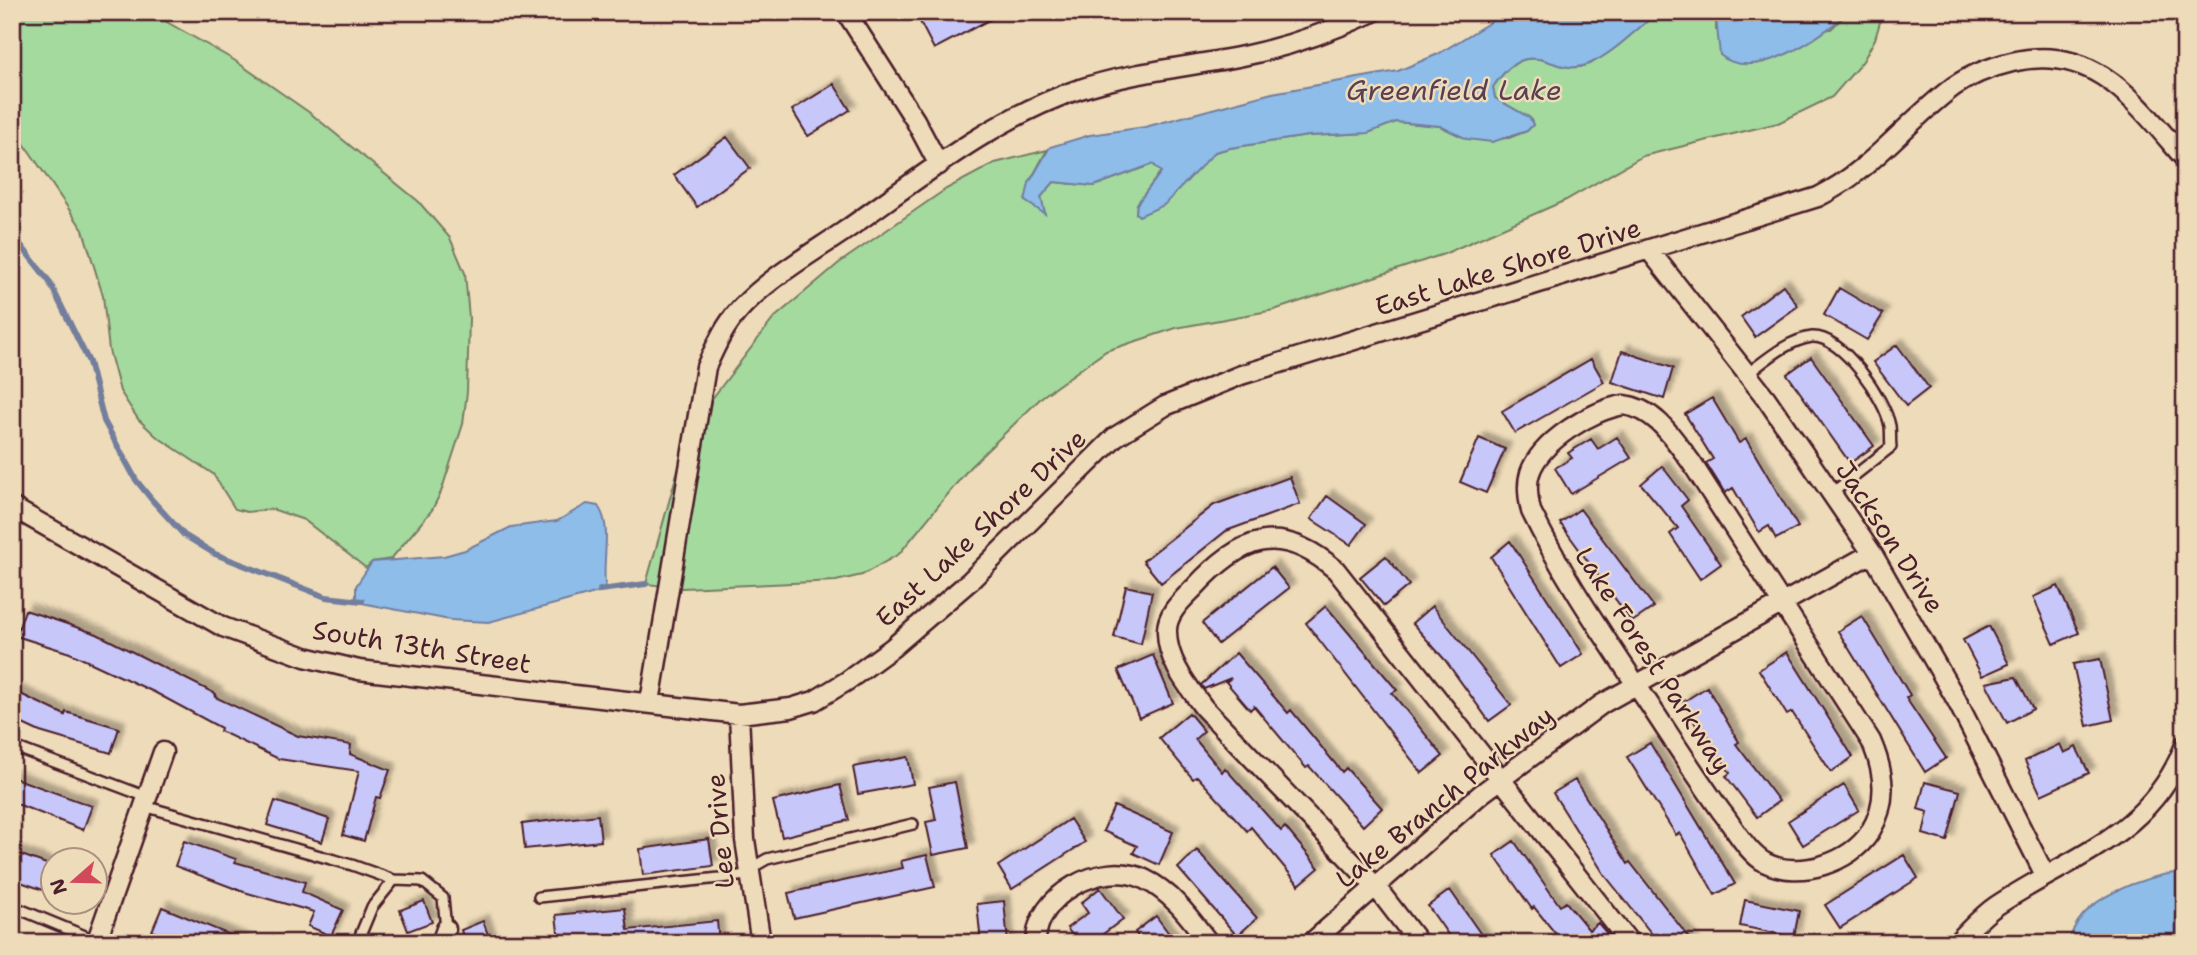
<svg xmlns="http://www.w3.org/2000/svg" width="2197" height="955" font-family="'Shantell Sans',sans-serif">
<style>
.green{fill:#a4da9e;stroke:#777c64;stroke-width:2}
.water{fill:#8ebde9;stroke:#737e9d;stroke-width:2}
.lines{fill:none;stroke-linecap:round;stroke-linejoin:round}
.stream{stroke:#737e9d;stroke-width:6}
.building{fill:#c7c7f9;stroke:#4a1f2b;stroke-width:2;filter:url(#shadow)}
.lane-casing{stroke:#4a1f2b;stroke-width:14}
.street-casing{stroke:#4a1f2b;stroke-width:23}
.lane{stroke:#eedbb9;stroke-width:9}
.street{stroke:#eedbb9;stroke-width:18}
.labels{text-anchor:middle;stroke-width:5;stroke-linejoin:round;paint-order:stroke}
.street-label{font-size:26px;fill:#4a1f2b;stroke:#eedbb9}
.water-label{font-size:28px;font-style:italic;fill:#583f51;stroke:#eedbb9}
</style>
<defs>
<filter id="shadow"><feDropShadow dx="6" dy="-6" stdDeviation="2" flood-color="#0004"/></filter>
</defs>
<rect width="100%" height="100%" fill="#eedbb9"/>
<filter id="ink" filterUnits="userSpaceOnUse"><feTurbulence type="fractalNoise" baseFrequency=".0143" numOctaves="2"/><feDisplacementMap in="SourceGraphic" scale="14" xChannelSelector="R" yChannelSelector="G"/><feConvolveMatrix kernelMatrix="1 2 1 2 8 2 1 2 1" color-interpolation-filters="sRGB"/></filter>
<g filter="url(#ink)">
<path class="green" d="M 12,12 L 149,12 L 234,60 L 310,113 L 418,201 L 450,238 L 465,273 L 469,318 L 467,392 L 463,424 L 441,492 L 432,510 L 391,559 L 372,562 L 366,568 L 304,520 L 272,509 L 247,512 L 235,509 L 213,474 L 156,436 L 138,419 L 120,391 L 109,350 L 103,296 L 83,230 L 12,126 Z
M 1659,12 L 1711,12 L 1716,18 L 1716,30 L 1831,29 L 1848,12 L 1883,12 L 1875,39 L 1863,61 L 1832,97 L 1778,123 L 1643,156 L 1566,200 L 1444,254 L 1274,310 L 1176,328 L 1106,351 L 1043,396 L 970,467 L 899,554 L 862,575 L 836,581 L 682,588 L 646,584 L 677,473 L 692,435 L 711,400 L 774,318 L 839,263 L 946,189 L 995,163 L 1047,150 L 1029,183 L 1045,213 L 1041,197 L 1054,182 L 1094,186 L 1153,164 L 1161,171 L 1137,204 L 1136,213 L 1171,198 L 1203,162 L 1215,152 L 1230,148 L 1308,136 L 1368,133 L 1396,122 L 1440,126 L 1467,139 L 1509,138 L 1527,131 L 1533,125 L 1530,118 L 1495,98 L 1493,87 C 1533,29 1553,80 1589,64 C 1616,52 1635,29 1659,12 Z
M 2034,935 L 2056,943 L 1991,943 L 2010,936 Z"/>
<path class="water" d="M 1507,12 L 1659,12 C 1635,29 1616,52 1589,64 C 1553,80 1532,29 1493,87 L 1495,98 L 1530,118 L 1533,125 L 1527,131 L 1492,142 L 1467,139 L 1440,126 L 1396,122 L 1368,133 L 1308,136 L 1230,148 L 1215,152 L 1164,205 L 1139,216 L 1136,213 L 1137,204 L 1161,172 L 1153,164 L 1094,186 L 1054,182 L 1041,197 L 1045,214 L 1025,201 L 1029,183 L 1050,147 L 1090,135 L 1145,127 L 1272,93 L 1398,71 L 1438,54 Z
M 1711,12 L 1848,12 C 1822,37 1754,84 1720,55 L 1716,18 Z
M 587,504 L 598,506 C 614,528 600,563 606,590 L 489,622 L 450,620 L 356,602 L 356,586 L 372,562 L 444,556 L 465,550 L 511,527 L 557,521 Z
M 2185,871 L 2185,943 L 2069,943 C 2078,896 2144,877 2185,871 Z"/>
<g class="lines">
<path class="stream" d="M 12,234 L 49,281 L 89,362 L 104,421 L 136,480 L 152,500 L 184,535 L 215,554 L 326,597 L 362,601
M 600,590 L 646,584"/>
</g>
<path class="building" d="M 915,12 L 1004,12 L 934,49 Z
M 834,84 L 850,110 L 808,136 L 792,110 Z
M 727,137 L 750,168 L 697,207 L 674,175 Z
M 1783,285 L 1798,306 L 1755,337 L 1741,317 Z
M 1839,288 L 1883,314 L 1867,340 L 1824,315 Z
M 1897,345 L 1929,388 L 1906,406 L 1873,362 Z
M 1622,351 L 1673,368 L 1664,399 L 1612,382 Z
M 1811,357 L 1874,446 L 1850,463 L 1787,374 Z
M 1591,359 L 1604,382 L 1515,433 L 1502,411 Z
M 1712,398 L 1739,443 L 1746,439 L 1798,527 L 1776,539 L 1769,526 L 1759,532 L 1733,488 L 1725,493 L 1706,463 L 1713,459 L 1685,414 Z
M 1617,437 L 1631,458 L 1571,494 L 1555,468 L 1572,458 L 1568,453 L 1591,439 L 1598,449 Z
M 1479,438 L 1505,449 L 1486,493 L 1460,482 Z
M 1662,466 L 1688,500 L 1681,506 L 1721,564 L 1700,579 L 1670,534 L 1678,528 L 1641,484 Z
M 1290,477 L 1300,504 L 1226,531 L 1161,583 L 1143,561 L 1214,505 Z
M 1327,496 L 1366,524 L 1351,545 L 1311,519 Z
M 1580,509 L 1654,607 L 1632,622 L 1560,523 Z
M 1510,541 L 1583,654 L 1561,668 L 1491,557 Z
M 1386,556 L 1409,585 L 1384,606 L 1360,577 Z
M 1272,567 L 1289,588 L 1218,644 L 1202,623 Z
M 1126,586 L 1152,592 L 1141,644 L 1114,637 Z
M 2058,586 L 2079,633 L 2054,644 L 2033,597 Z
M 1326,606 L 1397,690 L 1392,693 L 1443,756 L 1422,773 L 1306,623 Z
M 1432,606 L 1511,705 L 1489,721 L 1445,660 L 1412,623 Z
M 25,610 L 97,634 L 216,694 L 215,697 L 298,736 L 351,745 L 350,754 L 390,770 L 380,798 L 376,797 L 364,841 L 343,835 L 359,771 L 279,759 L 220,731 L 221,728 L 156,693 L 70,653 L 16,636 Z
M 1862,616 L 1910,695 L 1906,698 L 1946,758 L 1925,772 L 1838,631 Z
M 1989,626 L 2009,664 L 1982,676 L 1963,640 Z
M 1787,652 L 1853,757 L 1831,772 L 1792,712 L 1787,715 L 1759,670 Z
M 1236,653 L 1288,713 L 1291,710 L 1342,772 L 1346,768 L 1382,808 L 1363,826 L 1309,766 L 1306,768 L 1254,706 L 1250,710 L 1226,682 L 1231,678 L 1204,689 L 1201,685 Z
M 1153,655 L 1173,703 L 1139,718 L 1118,670 Z
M 2100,659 L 2113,720 L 2087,726 L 2073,664 Z
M 2016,677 L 2033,709 L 2007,723 L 1986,683 Z
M 1707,687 L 1739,742 L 1736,744 L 1779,801 L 1757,817 L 1726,776 L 1730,773 L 1708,736 L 1704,739 L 1683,702 Z
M 12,690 L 65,715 L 66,712 L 119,728 L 111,753 L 40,732 L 12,719 Z
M 1189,713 L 1204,731 L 1195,739 L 1222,772 L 1225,768 L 1281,831 L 1285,827 L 1319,868 L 1299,885 L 1251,827 L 1247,831 L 1197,776 L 1193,779 L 1159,738 Z
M 1650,743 L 1735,884 L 1715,895 L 1680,833 L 1676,835 L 1627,757 Z
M 2060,744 L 2064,753 L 2076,747 L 2089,773 L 2041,795 L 2025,761 Z
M 908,757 L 913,784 L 858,794 L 853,767 Z
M 12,777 L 92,806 L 83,830 L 12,802 Z
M 1575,780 L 1628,864 L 1630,862 L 1693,943 L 1659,943 L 1604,874 L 1553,793 Z
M 955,782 L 968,848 L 933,855 L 926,822 L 936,820 L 929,787 Z
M 1925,782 L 1960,791 L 1947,841 L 1923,834 L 1928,812 L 1918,809 Z
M 840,785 L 849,820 L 782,837 L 773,801 Z
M 1844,785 L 1859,810 L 1803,845 L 1788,821 Z
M 275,801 L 329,819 L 322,842 L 267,825 Z
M 1114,806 L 1173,832 L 1159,865 L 1133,853 L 1137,846 L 1103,831 Z
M 598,815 L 601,841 L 525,849 L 522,824 Z
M 1070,819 L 1085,842 L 1012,889 L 998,866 Z
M 709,839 L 713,866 L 643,875 L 640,849 Z
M 184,841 L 236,859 L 235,862 L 305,882 L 302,892 L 343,910 L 331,936 L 308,926 L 314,912 L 244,892 L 175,866 Z
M 1514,841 L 1560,906 L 1566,902 L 1589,930 L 1598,923 L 1615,943 L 1563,943 L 1534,907 L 1532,909 L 1494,855 Z
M 1197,850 L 1257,918 L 1237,936 L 1178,868 Z
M 16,853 L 52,866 L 52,893 L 12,879 Z
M 927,855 L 935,887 L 794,918 L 788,893 L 903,868 L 901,861 Z
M 1904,855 L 1918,878 L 1840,928 L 1825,905 Z
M 1100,888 L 1123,919 L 1091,943 L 1078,943 L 1067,928 L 1088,913 L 1081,903 Z
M 1450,890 L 1487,943 L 1454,943 L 1428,906 Z
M 1745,900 L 1799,911 L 1794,937 L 1740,926 Z
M 424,901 L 432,922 L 408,931 L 400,910 Z
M 1004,901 L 1008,943 L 981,943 L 977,904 Z
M 162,907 L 247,942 L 246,943 L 179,943 L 152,931 Z
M 625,908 L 628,930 L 717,921 L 719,943 L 620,943 L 619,934 L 559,940 L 556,915 Z
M 1156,916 L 1176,943 L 1142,943 L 1135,932 Z
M 483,921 L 491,943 L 465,943 L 461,930 Z"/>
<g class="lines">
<defs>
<path id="lane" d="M 1747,374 C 1766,360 1788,340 1812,337 C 1842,335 1885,399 1890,426 C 1891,433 1890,440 1891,447 L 1832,493
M 12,746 L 147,797
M 144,806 L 352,865 L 394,880
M 539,897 L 748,875 L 753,867 L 767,859 L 913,824
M 12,906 L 97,941
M 357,943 L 372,907 L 394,880 L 422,881 L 443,898 L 446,929"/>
<path id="street" d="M 846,12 L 915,120 L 939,165
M 1650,251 L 1766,398 L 1872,553 L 1956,699 L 2045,875
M 1624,405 C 1656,409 1673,438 1691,462 L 1871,741 C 1884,771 1889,801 1870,832 C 1851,863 1799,879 1766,863 C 1747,853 1734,827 1721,811 C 1691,769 1664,726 1635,683 C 1598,627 1560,571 1531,511 C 1528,498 1526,485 1530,473 C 1540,442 1593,409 1624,405 Z
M 12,507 L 223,627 L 305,657 L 359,670 L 739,714 L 791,708 L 814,701 L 847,681 L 892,648 L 970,581 L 1115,437 L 1165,406 L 1241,375 L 1818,197 C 1871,171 1906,122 1953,87 C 1970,75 1991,67 2012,62 C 2095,42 2136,103 2185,159
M 650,702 L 706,367 C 716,345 725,325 741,308 C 769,278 809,255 843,232 C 916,181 991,119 1077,90 C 1130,72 1188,67 1243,56 C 1287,47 1332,31 1373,12
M 739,714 L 745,840 L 761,943
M 96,943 L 163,752
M 441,943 L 446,929
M 1036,943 C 1035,895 1102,859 1144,879 C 1172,892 1191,919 1209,943
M 1311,943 L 1481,794 L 1602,704 L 1872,553
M 1419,943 L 1376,887 L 1204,708 C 1188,686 1167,661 1167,632 C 1166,614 1182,600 1194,588 C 1241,537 1279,521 1336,570 L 1630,943
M 1956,943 C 1969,931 1981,916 1996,906 C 2069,857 2151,836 2185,745"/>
</defs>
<use href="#lane" class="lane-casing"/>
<use href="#street" class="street-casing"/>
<use href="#lane" class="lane"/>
<use href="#street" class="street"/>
</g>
</g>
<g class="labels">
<g class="street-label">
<text transform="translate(1508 267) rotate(-17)" y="9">East Lake Shore Drive</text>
<text transform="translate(981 528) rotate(-43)" y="9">East Lake Shore Drive</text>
<text transform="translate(1890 537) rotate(57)" y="9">Jackson Drive</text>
<text transform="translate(422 647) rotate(9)" y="9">South 13th Street</text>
<text transform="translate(1653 660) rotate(57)" y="9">Lake Forest Parkway</text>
<text transform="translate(1445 797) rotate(-39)" y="9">Lake Branch Parkway</text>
<text transform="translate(720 831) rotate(-95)" y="9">Lee Drive</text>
</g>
<g class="water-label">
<text x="1454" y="100">Greenfield Lake</text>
</g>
</g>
<rect width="2197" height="955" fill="none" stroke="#eedbb9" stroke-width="42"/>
<rect x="21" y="21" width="2155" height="913" fill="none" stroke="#4a1f2b" stroke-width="2.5" filter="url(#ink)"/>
<g transform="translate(74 881) rotate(250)"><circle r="33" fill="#eedbb9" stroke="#ac9080" stroke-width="2"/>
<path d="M0-5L12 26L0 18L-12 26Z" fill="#d1495b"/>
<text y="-10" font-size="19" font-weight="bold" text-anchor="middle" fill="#4a1f2b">N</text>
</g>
</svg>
